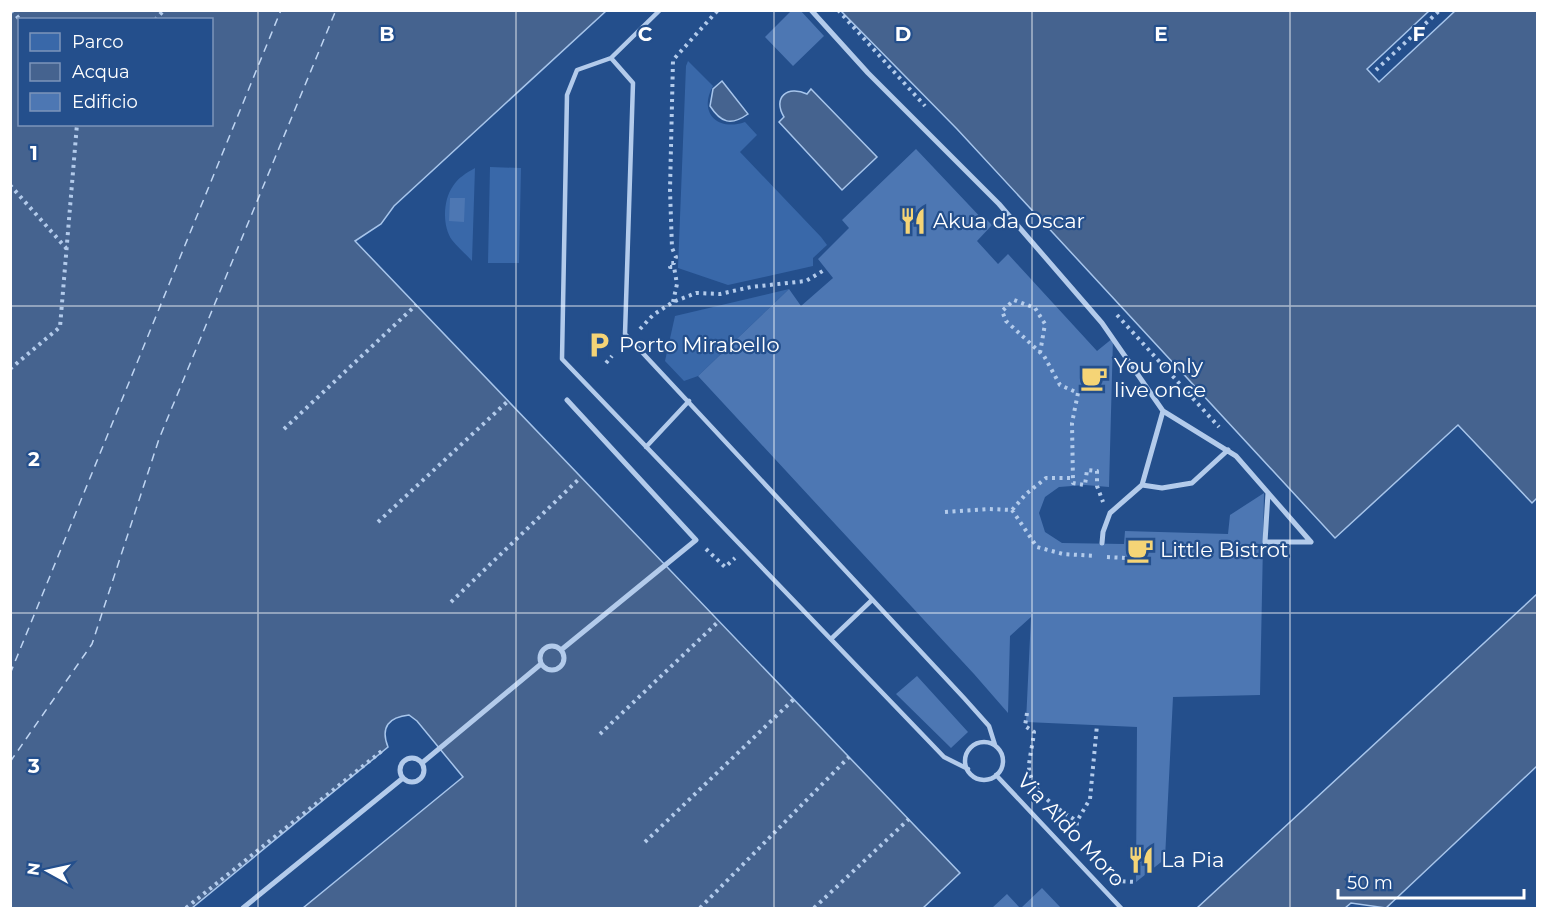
<svg xmlns="http://www.w3.org/2000/svg" width="1548" height="919" font-family="Montserrat,sans-serif">
<style>
.green{fill:#3968a9}
.water{fill:#45638f;stroke:#a7c5eb;stroke-width:1.5;fill-rule:evenodd}
.lines{fill:none;stroke-linecap:round;stroke-linejoin:round}
.ferry{stroke:#bfd5f2;stroke-width:1.5;stroke-dasharray:8 6;stroke-linecap:butt}
.building{fill:#4d77b3}
.path{stroke:#b3cbeb;stroke-width:4;stroke-dasharray:3 4.5;stroke-linecap:butt}
.service{stroke:#b3cbeb;stroke-width:4.5}
.pedestrian{stroke:#b3cbeb;stroke-width:5}
.grid{fill:none;stroke:#fff;stroke-width:1.5;stroke-opacity:0.55}
.labels{text-anchor:middle;stroke-width:4.5;stroke-linejoin:round;paint-order:stroke}
.poi-label{font-size:21px;fill:#fff;stroke:#244f8c;text-anchor:start}
.street-label{font-size:21px;fill:#fff;stroke:#244f8c}
.grid-label{font-size:20px;text-anchor:middle;font-weight:bold;fill:#fff;stroke:#244f8c;stroke-width:4.5;stroke-linejoin:round;paint-order:stroke}
</style>
<rect width="100%" height="100%" fill="#244f8c"/>
<path class="green" d="M 688,61 L 713,86 C 698,112 717,132 745,122 L 757,135 L 740,152 L 821,237 L 827,245 L 813,258 L 813,266 L 728,285 L 678,268 L 686,66 Z
M 490,167 L 521,168 L 519,263 L 488,263 Z
M 475,168 L 472,261 C 466,254 458,248 452,240 C 442,226 443,200 453,186 C 458,178 466,173 475,168 Z
M 789,289 L 698,376 L 684,381 L 665,361 L 675,316 Z"/>
<path class="water" d="M 10,11 L 606,11 L 394,206 L 381,224 L 355,241 L 960,873 L 923,908 L 303,908 L 463,777 L 417,721 L 409,715 C 389,717 380,727 388,747 L 192,908 L 11,908 ZM 20,20 L 212,20 L 212,124 L 20,124 Z
M 841,11 L 1429,11 L 1367,69 L 1379,82 L 1455,11 L 1537,11 L 1537,498 L 1532,503 L 1458,425 L 1335,538 L 957,129 Z
M 722,81 L 748,114 C 731,126 721,123 710,106 L 713,89 Z
M 811,89 L 877,157 L 842,190 L 779,122 L 784,117 C 772,97 788,85 807,94 Z
M 1537,594 L 1537,766 L 1386,908 L 1351,903 L 1345,908 L 1197,908 Z"/>
<g class="lines">
<path class="ferry" d="M 10,674 L 281,10
M 10,762 L 92,644 L 159,439 L 336,10"/>
</g>
<path class="building" d="M 792,10 L 800,10 L 824,36 L 793,66 L 765,37 Z
M 916,149 L 985,222 L 987,220 L 992,225 L 977,241 L 998,264 L 1008,254 L 1097,351 L 1113,338 L 1109,487 L 1085,485 L 1059,487 L 1045,497 L 1039,513 L 1045,532 L 1062,543 L 1124,544 L 1125,531 L 1228,534 L 1230,515 L 1264,493 L 1260,695 L 1173,697 L 1165,859 L 1136,882 L 1137,727 L 1026,722 L 1031,617 L 1010,636 L 1008,713 L 974,674 L 698,376 L 789,289 L 801,306 L 833,278 L 818,259 L 849,228 L 842,220 Z
M 450,198 L 465,198 L 464,222 L 449,221 Z
M 917,676 L 968,732 L 951,748 L 896,694 Z
M 1042,888 L 1061,908 L 1021,908 Z
M 1007,894 L 1020,908 L 992,908 Z"/>
<g class="lines">
<path class="path" d="M 12,10 L 20,20
M 838,10 L 925,106
M 155,20 L 164,10
M 1376,70 L 1440,10
M 10,185 L 66,248
M 673,302 L 677,284 L 674,267 L 670,267 L 670,263 L 674,263 L 676,257 L 672,248 L 670,190 L 673,60 L 718,10
M 1117,315 L 1219,427
M 640,329 L 653,315 L 673,302 L 696,293 L 720,294 L 751,287 L 806,281 L 826,269
M 1040,353 L 1045,324 L 1035,308 L 1014,300 L 1002,311 L 1006,321 L 1044,356 L 1060,385 L 1078,393 L 1072,423 L 1073,483 L 1085,485 L 1087,470 L 1097,471 L 1097,486 L 1103,502
M 606,363 L 612,356
M 10,369 L 60,327 L 77,124
M 284,429 L 416,305
M 1012,510 L 1037,547 L 1063,554 L 1096,556
M 945,512 L 989,509 L 1012,510 L 1026,494 L 1046,478 L 1073,478
M 378,522 L 508,401
M 706,549 L 725,567 L 735,558
M 1107,557 L 1145,559
M 451,602 L 581,477
M 1027,713 L 1025,726 L 1034,732 C 1033,743 1030,754 1029,765 C 1028,789 1058,810 1077,821
M 600,734 L 719,621
M 1079,839 L 1076,836 L 1077,821 L 1090,799 L 1097,725
M 645,842 L 794,699
M 1115,881 L 1136,882
M 186,908 L 383,750
M 700,908 L 849,757
M 814,908 L 909,819"/>
<path class="service" d="M 611,58 L 660,10
M 646,447 L 689,401
M 831,639 L 872,600
M965 761a19 19 0 1 1 38 0a19 19 0 1 1-38 0Z
M 968,769 L 944,757 L 562,359 L 567,95 L 577,70 L 611,58 L 633,83 L 625,334 L 964,698 L 989,726 L 995,745
M 996,775 L 1121,908"/>
<path class="pedestrian" d="M 811,10 L 868,73 L 999,204 L 1102,323 L 1163,411 L 1142,485 L 1110,513 L 1103,532 L 1102,543
M 1163,411 L 1236,456 L 1311,542 L 1265,542 L 1268,493
M 1142,485 L 1162,488 L 1192,483 L 1228,450
M540 658a12 12 0 1 1 24 0a12 12 0 1 1-24 0Z
M 561,650 L 696,540 L 567,400
M400 770a12 12 0 1 1 24 0a12 12 0 1 1-24 0Z
M 422,763 L 541,664
M 243,908 L 403,778"/>
</g>
<path class="grid" d="M 258,10 L 258,908M 516,10 L 516,908M 774,10 L 774,908M 1032,10 L 1032,908M 1290,10 L 1290,908M 10,306 L 1538,306M 10,613 L 1538,613"/>
<defs>
<symbol id="restaurant-bare" viewBox="-9 -9 18 18"><path d="M-5-6h1v4h1v-4h1v4h1v-4h1v5L-1.5 .5V6h-2V.5L-5-1ZM5-6V6H3V1.5H1.5Q1.5-4 5-6Z" fill="#f5d476" stroke="#244f8c" stroke-width="2.5" paint-order="stroke"/></symbol>
<symbol id="parking-bare" viewBox="-9 -9 18 18"><path d="M-3.5-5.5H1a3.5 3.5 0 0 1 0 7H-1V5.5H-3.5ZM-1-3.4V-.6H.8a1.4 1.4 0 0 0 0-2.8Z" fill="#f5d476" stroke="#244f8c" stroke-width="2.5" paint-order="stroke"/></symbol>
<symbol id="cafe-bare" viewBox="-9 -9 18 18"><path d="M-5.5-4.5H6V0H3Q3 3.5 0 3.5H-2.5Q-5.5 3.5-5.5 0ZM3-3.2v2h1.7v-2ZM-6 4.5H4V6H-6Z" fill="#f5d476" stroke="#244f8c" stroke-width="2.5" paint-order="stroke"/></symbol>
</defs>
<g fill-rule="evenodd">
<use href="#restaurant-bare" x="894" y="202" width="38" height="38"/>
<use href="#parking-bare" x="580" y="326" width="38" height="38"/>
<use href="#cafe-bare" x="1075" y="359" width="38" height="38"/>
<use href="#cafe-bare" x="1121" y="531" width="38" height="38"/>
<use href="#restaurant-bare" x="1122" y="841" width="38" height="38"/>
</g>
<g class="labels">
<g class="poi-label">
<text x="933" y="228">Akua da Oscar</text>
<text x="619" y="352">Porto Mirabello</text>
<text x="1114" y="373">You only<tspan x="1114" dy="24">live once</tspan></text>
<text x="1160" y="557">Little Bistrot</text>
<text x="1161" y="867">La Pia</text>
</g>
<g class="street-label">
<text transform="translate(1071 830) rotate(47)" y="7">Via Aldo Moro</text>
</g>
</g>
<g class="grid-label">
<text x="387" y="41">B</text>
<text x="645" y="41">C</text>
<text x="903" y="41">D</text>
<text x="1161" y="41">E</text>
<text x="1419" y="41">F</text>
<text x="34" y="160">1</text>
<text x="34" y="466">2</text>
<text x="34" y="773">3</text>
</g>
<rect width="1548" height="919" fill="none" stroke="#ffffff" stroke-width="24"/>
<rect x="18" y="18" width="195" height="108" fill="#244f8c" stroke="#7c95ba" stroke-width="1.5"/>
<rect x="30" y="33" width="30" height="18" fill="#3968a9" stroke="#7c95ba" stroke-width="1.5"/>
<text x="72" y="48" font-size="18" fill="#ffffff">Parco</text>
<rect x="30" y="63" width="30" height="18" fill="#45638f" stroke="#7c95ba" stroke-width="1.5"/>
<text x="72" y="78" font-size="18" fill="#ffffff">Acqua</text>
<rect x="30" y="93" width="30" height="18" fill="#4d77b3" stroke="#7c95ba" stroke-width="1.5"/>
<text x="72" y="108" font-size="18" fill="#ffffff">Edificio</text>
<g transform="translate(48 871) rotate(278)" stroke="#244f8c" stroke-width="4.5" paint-order="stroke">
<path d="M0-4.5L10 22L0 15L-10 22Z" fill="#ffffff"/>
<text y="-9" font-size="16" font-weight="bold" text-anchor="middle" fill="#ffffff">N</text>
</g>
<path d="M1338 889v9h186v-9" fill="none" stroke="#ffffff" stroke-width="3"/>
<text x="1347" y="889" font-size="18" fill="#ffffff" stroke="#244f8c" stroke-width="4.5" paint-order="stroke">50 m</text>
</svg>
